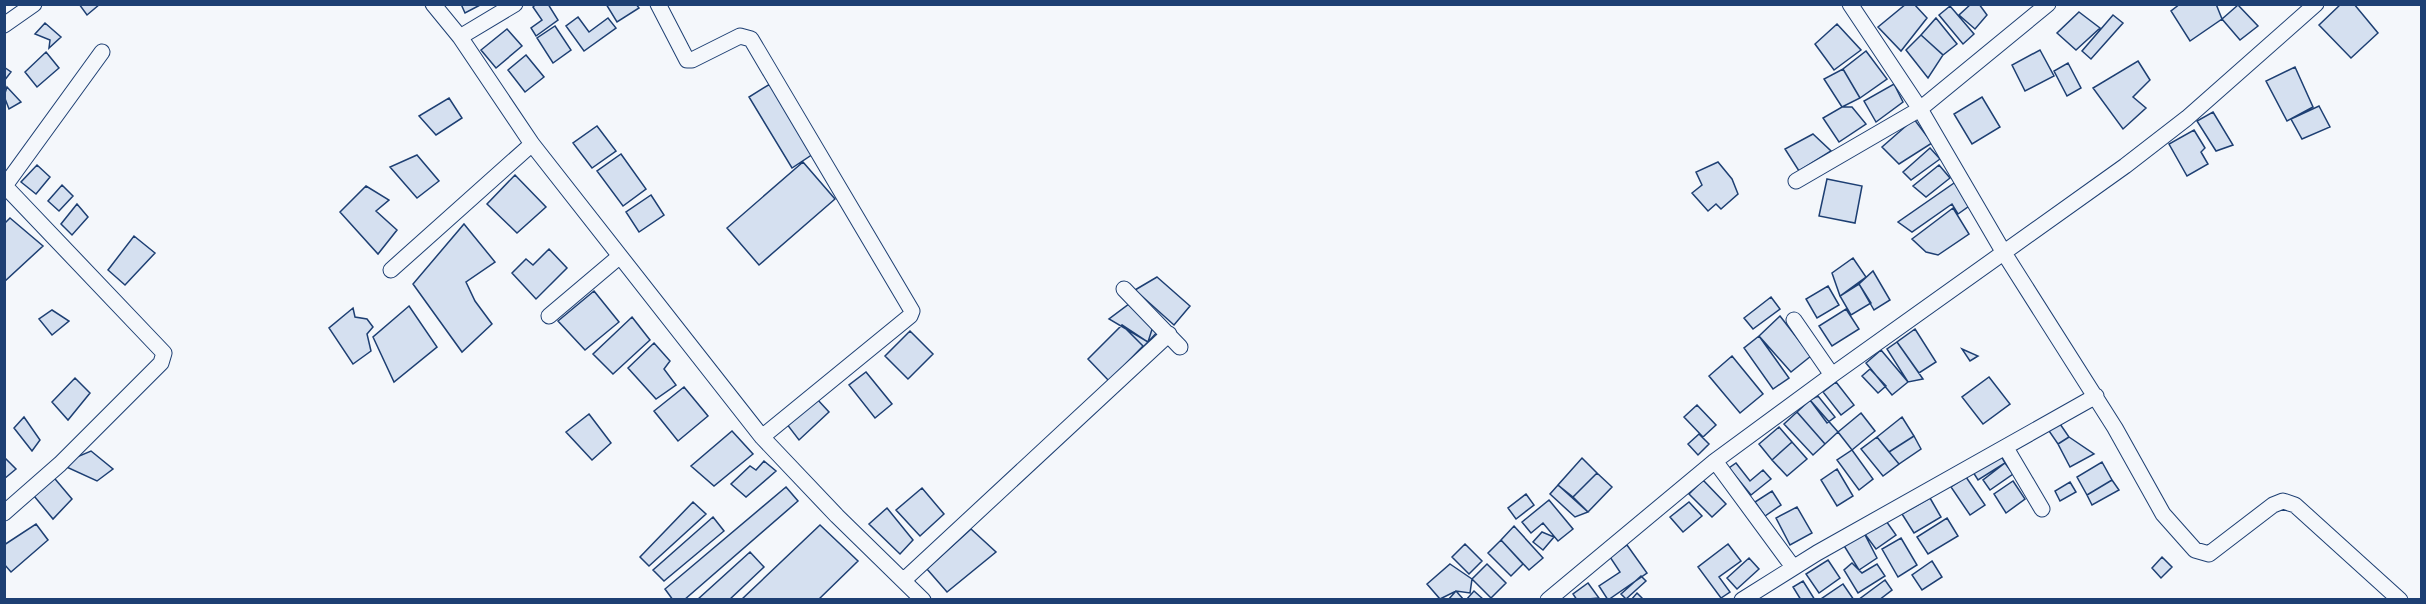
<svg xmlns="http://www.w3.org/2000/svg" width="2426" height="604" font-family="'Source Serif 4',serif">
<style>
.building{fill:#d5e0f0;stroke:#1d3f73;stroke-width:1.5}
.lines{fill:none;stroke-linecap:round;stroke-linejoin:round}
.minor-casing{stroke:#1d3f73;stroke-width:17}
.minor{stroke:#f4f7fb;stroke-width:15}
</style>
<rect width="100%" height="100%" fill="#f4f7fb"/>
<path class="building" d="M 79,4 L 100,4 L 87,15 Z
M 461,4 L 482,4 L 465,13 Z
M 536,4 L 548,4 L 558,20 L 536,36 L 531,28 L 542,20 L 533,7 Z
M 606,4 L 636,4 L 639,8 L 617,22 Z
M 1906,4 L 1914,4 L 1927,18 L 1901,51 L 1878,27 Z
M 1971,4 L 1979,4 L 1987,15 L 1975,29 L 1959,15 Z
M 2180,4 L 2216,4 L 2222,19 L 2190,41 L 2171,11 Z
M 2341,4 L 2354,4 L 2378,33 L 2351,58 L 2319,25 Z
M 2238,5 L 2258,26 L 2240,40 L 2222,19 Z
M 1950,6 L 1974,34 L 1963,44 L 1939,15 Z
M 2079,12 L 2100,28 L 2076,50 L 2057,33 Z
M 2113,15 L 2123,23 L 2091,59 L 2082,51 Z
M 578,17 L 589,32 L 608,18 L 616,28 L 584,51 L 566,26 Z
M 1936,18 L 1957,44 L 1943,55 L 1921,35 Z
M 45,23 L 61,37 L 49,48 L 50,40 L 35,34 Z
M 1837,24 L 1861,50 L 1834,70 L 1815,44 Z
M 555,26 L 571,50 L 553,63 L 537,38 Z
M 507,29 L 522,46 L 496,68 L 481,50 Z
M 1921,35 L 1943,55 L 1928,78 L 1906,50 Z
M 2040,50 L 2054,76 L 2025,91 L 2012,65 Z
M 1866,51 L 1887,79 L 1860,98 L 1843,69 Z
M 46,52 L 59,68 L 37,87 L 25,72 Z
M 526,55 L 544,77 L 525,92 L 508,70 Z
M 2138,61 L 2150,80 L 2133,97 L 2146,108 L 2123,129 L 2093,88 Z
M 2068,63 L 2081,88 L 2067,96 L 2054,71 Z
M 4,67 L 11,72 L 4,81 Z
M 2295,67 L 2313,107 L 2287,121 L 2266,81 Z
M 1843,69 L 1860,98 L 1842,107 L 1824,79 Z
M 770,84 L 813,154 L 792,168 L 749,97 Z
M 1894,84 L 1903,102 L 1876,122 L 1864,101 Z
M 7,87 L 21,102 L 9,109 L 4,96 Z
M 1982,97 L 2000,127 L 1972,144 L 1954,114 Z
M 449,98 L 462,118 L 436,135 L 419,116 Z
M 2319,106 L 2330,127 L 2302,139 L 2291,119 Z
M 1842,107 L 1852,107 L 1866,124 L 1839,142 L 1823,118 Z
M 2213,112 L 2233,145 L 2216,151 L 2197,121 Z
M 1914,119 L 1932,143 L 1899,164 L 1882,147 Z
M 597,126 L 616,151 L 592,168 L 573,143 Z
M 2194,130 L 2205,148 L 2201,152 L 2208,164 L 2187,176 L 2169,144 Z
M 1813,134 L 1831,151 L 1799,171 L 1785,149 Z
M 1930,148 L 1940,159 L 1911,180 L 1903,172 Z
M 621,154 L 646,189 L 623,206 L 597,171 Z
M 417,155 L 439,181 L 417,198 L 390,167 Z
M 803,162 L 835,199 L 759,265 L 727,228 Z
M 1718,162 L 1732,179 L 1738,194 L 1721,209 L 1716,204 L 1708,211 L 1692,193 L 1702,185 L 1696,172 Z
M 37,165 L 50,177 L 36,194 L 21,182 Z
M 1939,165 L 1950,178 L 1926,197 L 1913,186 Z
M 515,175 L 546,207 L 517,233 L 487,204 Z
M 1827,179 L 1862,186 L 1855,223 L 1819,216 Z
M 1957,181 L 1972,204 L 1958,214 L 1952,204 L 1912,232 L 1898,222 Z
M 62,185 L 73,196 L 59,211 L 48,201 Z
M 366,186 L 389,200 L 376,211 L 397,230 L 378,254 L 340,212 Z
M 651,195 L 664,215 L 639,232 L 626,212 Z
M 77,204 L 88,217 L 72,235 L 61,224 Z
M 1953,208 L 1969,234 L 1938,255 L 1926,252 L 1912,239 Z
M 10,218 L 43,246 L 5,281 L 4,224 Z
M 464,224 L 495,262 L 466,282 L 475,301 L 492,324 L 462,352 L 413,284 Z
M 134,236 L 155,253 L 125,285 L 108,270 Z
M 549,249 L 567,268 L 536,299 L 512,273 L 526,259 L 533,265 Z
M 1853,258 L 1866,277 L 1840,296 L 1832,273 Z
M 1873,271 L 1890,300 L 1874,310 L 1859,284 Z
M 1157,277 L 1190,306 L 1174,325 L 1135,290 Z
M 1859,284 L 1871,303 L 1851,315 L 1840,296 Z
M 1828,286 L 1839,305 L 1817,318 L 1806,299 Z
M 594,291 L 619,322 L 585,350 L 558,321 Z
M 1771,297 L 1780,309 L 1753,329 L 1744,318 Z
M 1133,301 L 1161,328 L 1148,342 L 1109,319 Z
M 1133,301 L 1155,320 L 1148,342 L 1109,319 Z
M 409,306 L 437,347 L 394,382 L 373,337 Z
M 353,308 L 355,317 L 367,319 L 373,327 L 367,334 L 371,351 L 353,364 L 329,328 Z
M 1846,309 L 1859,329 L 1832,346 L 1819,326 Z
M 52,310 L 69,321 L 52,335 L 39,319 Z
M 1780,316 L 1811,356 L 1791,372 L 1759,336 Z
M 632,317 L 650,340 L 613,374 L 593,354 Z
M 1122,325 L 1143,346 L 1109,381 L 1088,359 Z
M 1122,325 L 1148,342 L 1109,381 L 1088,359 Z
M 1915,329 L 1936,362 L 1919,373 L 1897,342 Z
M 910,331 L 933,354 L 908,379 L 885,356 Z
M 1759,336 L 1789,378 L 1773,389 L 1744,348 Z
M 1897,342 L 1923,379 L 1908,382 L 1887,349 Z
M 654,343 L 670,361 L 664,369 L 676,385 L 656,399 L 628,368 Z
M 1962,349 L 1978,356 L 1970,361 Z
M 1881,350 L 1908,382 L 1892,395 L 1866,363 Z
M 1732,356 L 1763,394 L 1740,413 L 1709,376 Z
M 1870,369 L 1886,386 L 1878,393 L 1862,376 Z
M 866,372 L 892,404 L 875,418 L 849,385 Z
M 1989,377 L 2010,404 L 1983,424 L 1962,397 Z
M 75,378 L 90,393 L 68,420 L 52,402 Z
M 1836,382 L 1854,405 L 1841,415 L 1823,392 Z
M 684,387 L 708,416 L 678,441 L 654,411 Z
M 1818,396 L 1835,417 L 1827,423 L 1810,400 Z
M 817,399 L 829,412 L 799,440 L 786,423 Z
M 1810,400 L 1838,432 L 1825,444 L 1797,412 Z
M 1697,405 L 1716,425 L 1703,437 L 1684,417 Z
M 1797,412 L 1825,444 L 1813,455 L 1784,424 Z
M 1861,413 L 1875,431 L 1852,450 L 1838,432 Z
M 589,414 L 611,443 L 592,460 L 566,432 Z
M 24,417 L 40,440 L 32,451 L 14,428 Z
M 1902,417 L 1914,436 L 1889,452 L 1877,437 Z
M 2058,421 L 2069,437 L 2058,444 L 2047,428 Z
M 1779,427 L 1792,442 L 1772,460 L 1759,444 Z
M 732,431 L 753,454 L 714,486 L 691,466 Z
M 1699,434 L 1709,444 L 1698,455 L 1688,444 Z
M 1914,436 L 1921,449 L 1899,464 L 1889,452 Z
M 1877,437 L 1899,464 L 1883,476 L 1861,449 Z
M 2069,437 L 2094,454 L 2070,467 L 2058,444 Z
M 1792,442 L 1807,459 L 1787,476 L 1772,460 Z
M 1852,450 L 1873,479 L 1859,490 L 1837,460 Z
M 91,451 L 113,469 L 97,481 L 60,464 Z
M 2001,456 L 2005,463 L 1978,480 L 1973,472 Z
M 4,457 L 16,469 L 4,479 Z
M 1582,458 L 1597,473 L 1573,497 L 1558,485 Z
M 764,461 L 776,471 L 746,497 L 731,484 L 750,466 L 756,470 Z
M 2102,462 L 2112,480 L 2087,495 L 2077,477 Z
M 1736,463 L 1750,481 L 1763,470 L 1771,479 L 1751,495 L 1729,468 Z
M 2005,463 L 2013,474 L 1990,490 L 1983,480 Z
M 1837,469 L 1853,496 L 1837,506 L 1821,480 Z
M 50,473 L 72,499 L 53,519 L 30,491 Z
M 1597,473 L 1612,487 L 1588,512 L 1573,497 Z
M 1966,477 L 1985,505 L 1970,515 L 1951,487 Z
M 1703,480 L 1726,504 L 1712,517 L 1689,494 Z
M 2112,480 L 2119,490 L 2092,505 L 2087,495 Z
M 2013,481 L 2025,499 L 2006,513 L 1994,494 Z
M 2070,482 L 2076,492 L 2060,501 L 2055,491 Z
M 1558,485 L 1588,512 L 1575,517 L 1550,494 Z
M 786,487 L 798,501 L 684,600 L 673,600 L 665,589 Z
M 922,488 L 944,514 L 920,536 L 896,510 Z
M 1772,491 L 1781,505 L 1765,516 L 1755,502 Z
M 1526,494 L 1534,505 L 1516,519 L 1508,508 Z
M 1930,498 L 1941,517 L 1914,533 L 1902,514 Z
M 1549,500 L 1573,529 L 1558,541 L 1543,523 L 1531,533 L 1522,522 Z
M 693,502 L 706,514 L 649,566 L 640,557 Z
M 1689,502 L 1702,516 L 1683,532 L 1670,517 Z
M 1797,507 L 1812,533 L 1790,545 L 1776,518 Z
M 887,508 L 913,540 L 900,554 L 869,524 Z
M 713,517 L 724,531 L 664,581 L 653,570 Z
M 1884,518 L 1896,535 L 1876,549 L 1864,533 Z
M 1947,518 L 1958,536 L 1928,554 L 1917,537 Z
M 36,524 L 48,540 L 11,572 L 4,564 L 4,545 Z
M 820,525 L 858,561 L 818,600 L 741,600 Z
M 1514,526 L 1543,558 L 1529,570 L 1501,540 Z
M 971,529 L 996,552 L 947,592 L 927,569 Z
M 1542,532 L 1554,537 L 1543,550 L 1533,542 Z
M 1864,533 L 1877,558 L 1859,570 L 1843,544 Z
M 1901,538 L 1917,565 L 1898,577 L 1882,549 Z
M 1501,540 L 1523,564 L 1511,576 L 1488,553 Z
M 1465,544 L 1482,561 L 1469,574 L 1452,557 Z
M 1728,544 L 1741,561 L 1719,577 L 1730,592 L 1721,598 L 1698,567 Z
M 1627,545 L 1647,573 L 1608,600 L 1599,586 L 1620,572 L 1610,557 Z
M 750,552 L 764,567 L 729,600 L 697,600 Z
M 2162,557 L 2172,567 L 2161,578 L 2152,568 Z
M 1749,558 L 1759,569 L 1737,589 L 1727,578 Z
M 1828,560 L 1840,578 L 1819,593 L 1806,574 Z
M 1932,561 L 1942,577 L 1922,590 L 1912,575 Z
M 1852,563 L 1862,573 L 1877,564 L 1885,576 L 1858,593 L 1844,570 Z
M 1450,564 L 1472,579 L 1470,593 L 1456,591 L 1440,599 L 1427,584 Z
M 1487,564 L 1506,583 L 1491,598 L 1472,579 Z
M 1641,576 L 1646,581 L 1626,599 L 1621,594 Z
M 1885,580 L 1892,590 L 1879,600 L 1858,600 Z
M 1803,581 L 1815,600 L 1801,600 L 1793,587 Z
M 1588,583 L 1599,598 L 1577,600 L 1573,594 Z
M 1843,584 L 1854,600 L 1821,600 L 1821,599 Z
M 1456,591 L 1464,600 L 1448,600 Z
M 1474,591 L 1484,600 L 1466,600 Z
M 1637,593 L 1644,600 L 1631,600 Z"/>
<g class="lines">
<defs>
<path id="minor" d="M 433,4 L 460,37 L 532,144 L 762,437 L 837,516 L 923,600
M 658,4 L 687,60 L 692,60 L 740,36 L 751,39 L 912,311 L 910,316 L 762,437
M 1850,4 L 1920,109 L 2004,253 L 2115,428 L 2163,514 L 2195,550 L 2209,554 L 2273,505 L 2283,501 L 2295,505 L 2400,600
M 4,25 L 34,4
M 460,37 L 515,4
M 1796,181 L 1920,109 L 2048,4
M 4,185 L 164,353 L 161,363 L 60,464 L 4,513
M 4,187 L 102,52
M 391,270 L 532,144
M 1124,289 L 1180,347
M 549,316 L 620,256
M 1794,320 L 1832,375
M 2006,448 L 2042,509
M 1715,461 L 1793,567
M 904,580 L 1169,334
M 1548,600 L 1715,461 L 1832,375 L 2125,166 L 2187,118 L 2316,4
M 1742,600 L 1817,553 L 2096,396"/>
</defs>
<use href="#minor" class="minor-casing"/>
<use href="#minor" class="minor"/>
</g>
<rect width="2426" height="604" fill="none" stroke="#1d3f73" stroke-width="12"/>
</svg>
